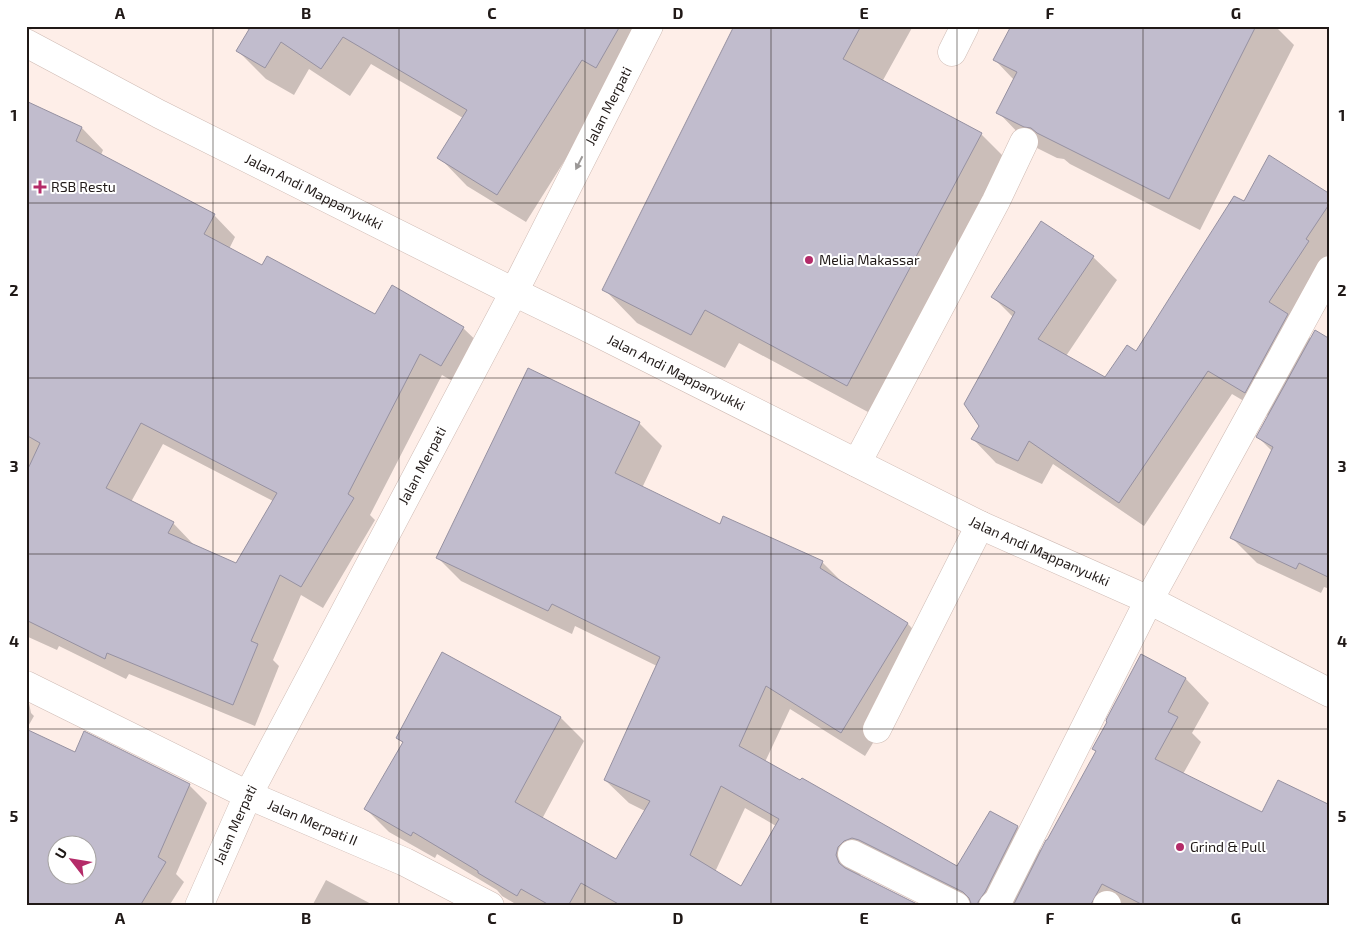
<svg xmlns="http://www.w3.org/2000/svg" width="1356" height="932" font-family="'Exo 2',sans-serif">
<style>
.shadow{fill:#0003;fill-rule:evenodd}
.building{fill:#c1bccd;stroke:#9691a1;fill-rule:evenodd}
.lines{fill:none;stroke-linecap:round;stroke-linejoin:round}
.minor-casing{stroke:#cfbbb4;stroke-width:29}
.tertiary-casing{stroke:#cfbbb4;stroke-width:29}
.minor{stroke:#fff;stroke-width:28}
.tertiary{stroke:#fff;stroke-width:28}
.oneway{fill:#9b9897}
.grid{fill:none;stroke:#201917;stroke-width:1;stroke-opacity:0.55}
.poi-dot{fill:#b42b69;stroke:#fff;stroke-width:2}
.labels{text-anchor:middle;stroke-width:4;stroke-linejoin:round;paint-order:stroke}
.street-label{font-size:14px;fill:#201917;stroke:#fff}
.poi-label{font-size:14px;fill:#201917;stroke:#fff;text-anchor:start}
.neatline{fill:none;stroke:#201917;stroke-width:2}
.grid-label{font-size:16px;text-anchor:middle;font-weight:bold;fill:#201917}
</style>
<rect width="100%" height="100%" fill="#feeee8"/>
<path class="shadow" d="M 243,26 L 665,26 L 624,95 L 611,87 L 526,222 L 467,186 L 439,157 L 463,118 L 371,64 L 350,96 L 309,69 L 294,95 L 266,79 L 238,51 L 250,31 Z
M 735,26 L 913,26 L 882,82 L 981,134 L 1015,168 L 881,419 L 739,343 L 725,368 L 637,323 L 604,289 Z
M 1012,26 L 1275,26 L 1294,45 L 1200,230 L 1070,164 L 1064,159 L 1057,158 L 1029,144 L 998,112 L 1014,80 L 995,60 Z
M 26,102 L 82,128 L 103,150 L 101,155 L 214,215 L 235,237 L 229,249 L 263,266 L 376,315 L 463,328 L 485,349 L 463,387 L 442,375 L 370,515 L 375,520 L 323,608 L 301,595 L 273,660 L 279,666 L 255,726 L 129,674 L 126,679 L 59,646 L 57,650 L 26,636 ZM 163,444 L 273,501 L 236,564 L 194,545 L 173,523 L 131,502 Z
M 1330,195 L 1330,270 L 1295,323 L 1311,339 L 1330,341 L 1330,589 L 1324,587 L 1321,593 L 1257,563 L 1232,538 L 1273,452 L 1258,437 L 1269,416 L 1232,394 L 1144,526 L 1053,464 L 1042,484 L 996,463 L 973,439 L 981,426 L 1013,317 L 992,296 L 1093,257 L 1117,280 L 1066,356 L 1106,378 L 1137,352 L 1244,203 Z
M 639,423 L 662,446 L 642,488 L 720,526 L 822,562 L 845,585 L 908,624 L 931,648 L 865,756 L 790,709 L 765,762 L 958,868 L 1018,827 L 1042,851 L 1097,752 L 1093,749 L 1142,655 L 1186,679 L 1209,703 L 1192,733 L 1201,742 L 1183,774 L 1330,906 L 969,906 L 861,871 L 860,877 L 918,906 L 519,906 L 502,896 L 497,890 L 437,854 L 435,858 L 389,832 L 366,809 L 403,743 L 398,738 L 442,654 L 561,718 L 584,741 L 542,819 L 617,860 L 645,811 L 629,803 L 605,780 L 657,666 L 575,626 L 572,634 L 461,581 L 437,557 ZM 745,808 L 776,826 L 741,888 L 715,872 Z
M 26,700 L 29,703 L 31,713 L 34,716 L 26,730 L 75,754 L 189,785 L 207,803 L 176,874 L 184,882 L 169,906 L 26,906 ZM 58,844 L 88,844 L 88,874 L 58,874 Z
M 326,880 L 375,906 L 312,906 Z"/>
<path class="building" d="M 251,26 L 620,26 L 596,68 L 582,60 L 497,195 L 437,158 L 467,110 L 343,37 L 321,69 L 281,42 L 265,68 L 236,51 Z
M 734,26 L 861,26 L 843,59 L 982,133 L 847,386 L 705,310 L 691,335 L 602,290 Z
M 1011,26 L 1256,26 L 1169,199 L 1037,133 L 1031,128 L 1024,127 L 996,113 L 1017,72 L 993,60 Z
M 26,101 L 82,127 L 76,141 L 215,214 L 204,234 L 262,265 L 267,256 L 375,314 L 392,285 L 464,327 L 441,366 L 420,354 L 348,494 L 354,498 L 301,587 L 280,575 L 251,641 L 258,644 L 233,705 L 107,653 L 105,659 L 26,620 L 26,473 L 40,443 L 26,435 ZM 141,423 L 277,493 L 236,563 L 168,533 L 174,522 L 106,488 Z
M 1269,155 L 1330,194 L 1330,203 L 1306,239 L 1309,241 L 1269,302 L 1288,314 L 1245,393 L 1208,371 L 1119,503 L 1029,441 L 1018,461 L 971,439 L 979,426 L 964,404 L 1015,312 L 991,297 L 1041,221 L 1094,256 L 1038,339 L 1105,377 L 1127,345 L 1136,351 L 1234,196 L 1244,201 Z
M 1315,330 L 1330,339 L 1330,578 L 1299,563 L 1296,569 L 1230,538 L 1273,447 L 1256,437 Z
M 528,368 L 640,422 L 615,473 L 720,524 L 723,516 L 823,561 L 820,568 L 908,623 L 841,733 L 766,686 L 739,746 L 800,780 L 802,778 L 957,866 L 990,811 L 1018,826 L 985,892 L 978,902 L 978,906 L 972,906 L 969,898 L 963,892 L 859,840 L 852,838 L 844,841 L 838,847 L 836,855 L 839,863 L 845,868 L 921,906 L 622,906 L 581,883 L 568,906 L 551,906 L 521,889 L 517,896 L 478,873 L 478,871 L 413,832 L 411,836 L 364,809 L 403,742 L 396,738 L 442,652 L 561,717 L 515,802 L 616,859 L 650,801 L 604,780 L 660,657 L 552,604 L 548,611 L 436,558 ZM 721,786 L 779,819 L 741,886 L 690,855 Z
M 1141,654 L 1186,678 L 1168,712 L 1178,717 L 1155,759 L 1262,812 L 1278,780 L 1330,805 L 1330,906 L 1145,906 L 1102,884 L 1090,906 L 1013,906 L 1046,840 L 1047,840 L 1096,751 L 1092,749 L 1107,722 L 1106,721 L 1107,718 Z
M 26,729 L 75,752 L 84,731 L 190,784 L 158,857 L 166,862 L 140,906 L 26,906 ZM 58,844 L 88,844 L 88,874 L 58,874 Z"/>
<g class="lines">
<defs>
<g id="minor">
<path d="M 952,52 L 965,26"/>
<path d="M 857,463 L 996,201 L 1024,142"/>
<path id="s1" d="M 26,685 L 248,795 L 405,862 L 490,906"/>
<path d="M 877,729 L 980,525"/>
<path d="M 852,854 L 956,906"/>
<path d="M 1107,905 L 1107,906"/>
<path id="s2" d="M 199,906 L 248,795 L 514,292 L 649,26"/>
<path d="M 993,906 L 998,901 L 1149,600 L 1330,270"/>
</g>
<g id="tertiary">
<path id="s3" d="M 26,43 L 159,114 L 514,292 L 584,326 L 980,525 L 1149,600 L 1330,693"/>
</g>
</defs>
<use href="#minor" class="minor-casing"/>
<use href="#tertiary" class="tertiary-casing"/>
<use href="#minor" class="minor"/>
<use href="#tertiary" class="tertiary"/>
</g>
<defs><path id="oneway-solid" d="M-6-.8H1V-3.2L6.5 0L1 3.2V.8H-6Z" transform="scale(1.25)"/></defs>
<use class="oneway" href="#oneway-solid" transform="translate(579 163) rotate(117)"/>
<path class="grid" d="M 213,26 L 213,906M 399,26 L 399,906M 585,26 L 585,906M 771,26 L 771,906M 957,26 L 957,906M 1143,26 L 1143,906M 26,203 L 1330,203M 26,378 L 1330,378M 26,554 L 1330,554M 26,729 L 1330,729"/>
<g class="poi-dot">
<path d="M37.5 179.5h5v5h5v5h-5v5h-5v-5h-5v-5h5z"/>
<circle cx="809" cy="260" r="5"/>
<circle cx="1180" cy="847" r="5"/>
</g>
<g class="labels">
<g class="street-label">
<text dy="5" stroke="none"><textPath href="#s2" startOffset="899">Jalan Merpati</textPath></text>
<text dy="5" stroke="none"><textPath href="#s3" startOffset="324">Jalan Andi Mappanyukki</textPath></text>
<text dy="5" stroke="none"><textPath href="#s3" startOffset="729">Jalan Andi Mappanyukki</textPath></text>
<text dy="5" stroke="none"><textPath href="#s2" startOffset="494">Jalan Merpati</textPath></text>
<text dy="5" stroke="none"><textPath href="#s3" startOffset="1134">Jalan Andi Mappanyukki</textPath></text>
<text dy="5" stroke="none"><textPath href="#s1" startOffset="318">Jalan Merpati II</textPath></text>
<text dy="5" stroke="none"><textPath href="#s2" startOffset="89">Jalan Merpati</textPath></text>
</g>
<g class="poi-label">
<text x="51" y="192">RSB Restu</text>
<text x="819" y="265">Melia Makassar</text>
<text x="1190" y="852">Grind &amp; Pull</text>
</g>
</g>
<rect width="1356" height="932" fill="none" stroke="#ffffff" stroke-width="55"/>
<g transform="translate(72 860) rotate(301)"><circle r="24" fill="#ffffff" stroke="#a6a3a2"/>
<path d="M0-4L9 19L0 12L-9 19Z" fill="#b42b69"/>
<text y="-8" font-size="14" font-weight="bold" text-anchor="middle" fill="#201917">U</text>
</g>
<rect x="28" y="28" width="1300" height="876" class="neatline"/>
<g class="grid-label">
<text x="120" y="19">A</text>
<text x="306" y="19">B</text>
<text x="492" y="19">C</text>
<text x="678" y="19">D</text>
<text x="864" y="19">E</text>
<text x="1050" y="19">F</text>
<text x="1236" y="19">G</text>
<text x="14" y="121">1</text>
<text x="1342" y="121">1</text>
<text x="14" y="296">2</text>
<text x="1342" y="296">2</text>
<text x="14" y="472">3</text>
<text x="1342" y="472">3</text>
<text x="14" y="647">4</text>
<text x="1342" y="647">4</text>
<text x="14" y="822">5</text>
<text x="1342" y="822">5</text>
<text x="120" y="924">A</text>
<text x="306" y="924">B</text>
<text x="492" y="924">C</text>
<text x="678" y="924">D</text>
<text x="864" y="924">E</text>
<text x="1050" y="924">F</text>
<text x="1236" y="924">G</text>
</g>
</svg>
